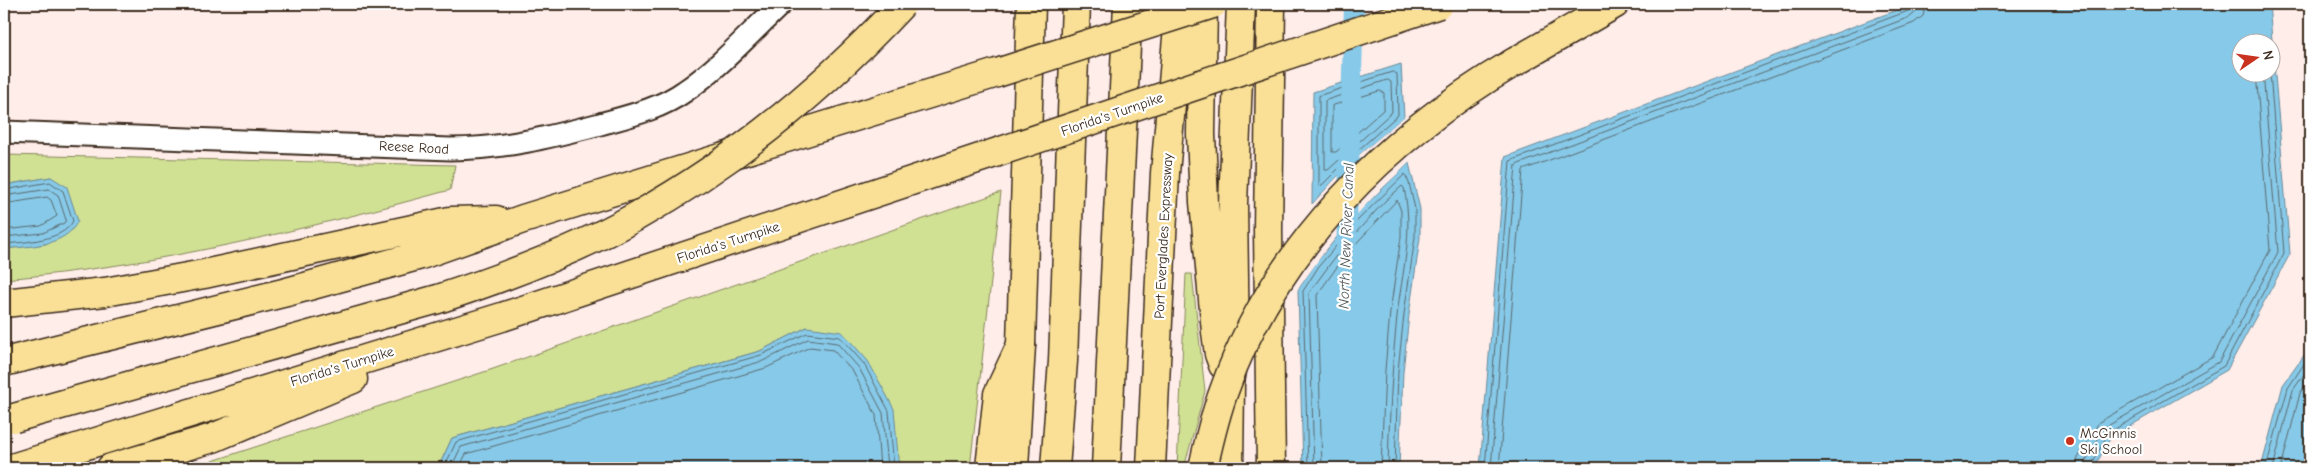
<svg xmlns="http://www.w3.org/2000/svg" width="2314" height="472" font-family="'Comic Neue',sans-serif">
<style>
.green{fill:#d0e194;stroke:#868659}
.water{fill:#87c9e8;stroke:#698997;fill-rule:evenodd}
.pier{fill:#ffedea}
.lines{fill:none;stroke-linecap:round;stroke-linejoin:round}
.shore{stroke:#596a6f;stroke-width:1}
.canal{stroke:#87c9e8;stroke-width:20}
.minor-casing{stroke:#3b2a1e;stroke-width:25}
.major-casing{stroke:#3b2a1e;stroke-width:31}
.highway-casing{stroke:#3b2a1e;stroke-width:31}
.minor{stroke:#fff;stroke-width:21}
.major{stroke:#f9e096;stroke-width:28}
.highway{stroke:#f9e096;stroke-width:28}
.highway-bridge-casing{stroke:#3b2a1e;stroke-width:31;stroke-linecap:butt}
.highway-bridge{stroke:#f9e096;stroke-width:28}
.poi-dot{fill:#c8321e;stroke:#fff;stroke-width:2}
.labels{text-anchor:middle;stroke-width:4.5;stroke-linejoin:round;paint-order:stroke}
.street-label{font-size:14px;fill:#3b2a1e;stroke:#fff}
.poi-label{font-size:14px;fill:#3b2a1e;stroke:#fff;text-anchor:start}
.water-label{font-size:15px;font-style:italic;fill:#525a5b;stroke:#fff}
</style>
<rect width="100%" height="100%" fill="#ffedea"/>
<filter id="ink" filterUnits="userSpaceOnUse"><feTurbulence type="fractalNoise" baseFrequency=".02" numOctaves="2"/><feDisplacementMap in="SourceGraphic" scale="10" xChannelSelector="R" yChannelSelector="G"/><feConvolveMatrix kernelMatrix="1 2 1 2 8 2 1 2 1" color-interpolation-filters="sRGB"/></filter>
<g filter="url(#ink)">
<path class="green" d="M 4,155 L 455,165 L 450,190 C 303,230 155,266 4,279 L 4,249 L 46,244 L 51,177 L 4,185 Z
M 1001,192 L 970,468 L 899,468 L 899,456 L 807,327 L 760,351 L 452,438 L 438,468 L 191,468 L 493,369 Z
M 1186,274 L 1192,274 L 1205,391 L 1184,468 L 1177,468 Z"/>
<path class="water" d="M 1913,4 L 2269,4 L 2290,254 L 2227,370 L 2111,437 L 2094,468 L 1480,468 L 1505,157 ZM 2272,42 L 2272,72 L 2242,72 L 2242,42 Z
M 1401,64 L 1404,117 L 1351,162 L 1312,204 L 1313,92 Z
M 1409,163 L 1420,209 L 1420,238 L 1409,315 L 1403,372 L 1399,468 L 1303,468 L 1298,290 L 1315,264 L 1355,215 Z
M 51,177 L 67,187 L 78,221 C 65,247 29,246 4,249 L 4,185 Z
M 807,327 L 842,332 L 868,361 L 894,409 L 899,468 L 438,468 L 452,438 L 760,351 Z
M 2310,347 L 2310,468 L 2261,468 L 2283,385 Z"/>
<path class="pier" d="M 1406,115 L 1405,119 L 1353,164 L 1314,206 L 1311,206 L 1351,162 Z
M 1408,161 L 1411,161 L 1377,193 L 1332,241 L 1295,293 L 1296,289 L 1330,240 L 1375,191 Z"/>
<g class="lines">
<path class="shore" d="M 1393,72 L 1397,74 L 1398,115 L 1348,159 L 1322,185 L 1319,186 L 1319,96 Z
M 1388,80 L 1391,82 L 1392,112 L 1328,170 L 1325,170 L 1325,101 Z
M 1380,91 L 1384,93 L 1384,109 L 1336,152 L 1332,152 L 1332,106 Z
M 4,190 L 50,182 L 63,191 L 73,221 C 63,241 24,242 4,244
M 4,196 L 49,189 L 58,195 L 66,220 L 64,223 L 43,233 L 4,237
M 4,204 L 47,197 L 51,200 L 57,216 L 41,226 L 4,230
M 444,468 L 456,442 L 761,355 L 807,333 L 840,337 L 864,364 L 889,411 L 894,468
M 451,468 L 461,447 L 763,361 L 808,339 L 837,343 L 859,368 L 883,413 L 888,468
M 459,468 L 466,454 L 766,368 L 810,347 L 833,350 L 853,372 L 876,415 L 880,468
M 1308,468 L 1303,291 L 1319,266 L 1359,219 L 1405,174 L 1409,183 L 1415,209 L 1415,237 L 1404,314 L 1398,371 L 1395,468
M 1314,468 L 1309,293 L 1341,249 L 1385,201 L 1402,186 L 1404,188 C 1414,234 1402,271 1397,316 C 1392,366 1389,418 1388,468
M 1322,468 L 1317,295 L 1347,253 L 1397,200 L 1401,211 L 1401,237 L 1390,312 L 1385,370 L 1381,468
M 1485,468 L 1510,161 L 1908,11 L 1912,4
M 1491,468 L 1516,165 L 1910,17 L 1916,12 L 1918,4
M 1499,468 L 1523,170 L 1914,23 L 1923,16 L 1926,4
M 2076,468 L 2078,458 L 2099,422 L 2213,357 L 2270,250 L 2256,72
M 2084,468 L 2085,462 L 2104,428 L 2219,362 L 2278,252 L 2263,72
M 2090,468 L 2108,433 L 2224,366 L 2284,253 L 2270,72
M 2266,468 L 2288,388 L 2310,355
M 2273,468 L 2293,390 L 2310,366
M 2281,468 L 2300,393 L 2310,379"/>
<path class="canal" d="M 1351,107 L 1354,4
M 1346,252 L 1350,138"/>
<defs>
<path id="minor" d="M 4,132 L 450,149 C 503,149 550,137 600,124 C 629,116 660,109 685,91 C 720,67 750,33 781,4"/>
<path id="major" d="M 1014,468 L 1021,345 L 1031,4
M 1271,468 L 1268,230 L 1271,4"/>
<path id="highway" d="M 1203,4 L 1201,134 L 1204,202 L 1216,332 L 1219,354 L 1223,365
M 1513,63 L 1615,4
M 4,303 L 105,292 L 204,274 L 450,221 L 496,220
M 4,362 L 287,292 L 421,255 L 523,219 L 997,73
M 12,468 L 502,317 L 995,153
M 111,468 L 213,438 L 353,379
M 990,468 L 998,394 L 1021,345
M 1055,468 L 1063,361 L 1076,4
M 1106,468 L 1128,4
M 1151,468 L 1165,173 L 1180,4
M 1229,468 L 1230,383 L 1235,352 L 1233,204 L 1241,4"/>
</defs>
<use href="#minor" class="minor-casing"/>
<use href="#major" class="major-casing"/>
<use href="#highway" class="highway-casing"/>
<use href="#minor" class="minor"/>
<use href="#major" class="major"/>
<use href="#highway" class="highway"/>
<defs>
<path id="highway-bridge" d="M 997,73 L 1213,4
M 995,153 L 1439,4
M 14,418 L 438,299 C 506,277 575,251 637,216 C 737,160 825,87 902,4
M 1203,468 C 1209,441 1215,414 1225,388 C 1275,248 1387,137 1513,63"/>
</defs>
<use href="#highway-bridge" class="highway-bridge-casing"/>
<use href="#highway-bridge" class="highway-bridge"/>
</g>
</g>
<circle class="poi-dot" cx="2070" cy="441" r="5"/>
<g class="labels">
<g class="street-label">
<text transform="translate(1112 114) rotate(-19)" y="5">Florida's Turnpike</text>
<text transform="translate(414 147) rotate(3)" y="5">Reese Road</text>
<text transform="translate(1163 236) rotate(-87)" y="5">Port Everglades Expressway</text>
<text transform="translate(728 242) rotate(-18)" y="5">Florida's Turnpike</text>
<text transform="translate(342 366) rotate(-17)" y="5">Florida's Turnpike</text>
</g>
<g class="poi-label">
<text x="2080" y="438">McGinnis<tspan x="2080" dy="16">Ski School</tspan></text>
</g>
<g class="water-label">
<text transform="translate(1346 236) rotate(-88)" y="5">North New River Canal</text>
</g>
</g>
<rect width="2314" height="472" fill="none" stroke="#fff" stroke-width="20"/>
<rect x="10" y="10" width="2294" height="452" fill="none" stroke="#3b2a1e" stroke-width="2" filter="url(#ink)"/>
<g transform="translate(2256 58) rotate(77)"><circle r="24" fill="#ffffff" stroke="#b1aaa5"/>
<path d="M0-4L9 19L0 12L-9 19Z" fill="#c8321e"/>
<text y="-8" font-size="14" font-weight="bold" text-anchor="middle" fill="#3b2a1e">N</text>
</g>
</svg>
